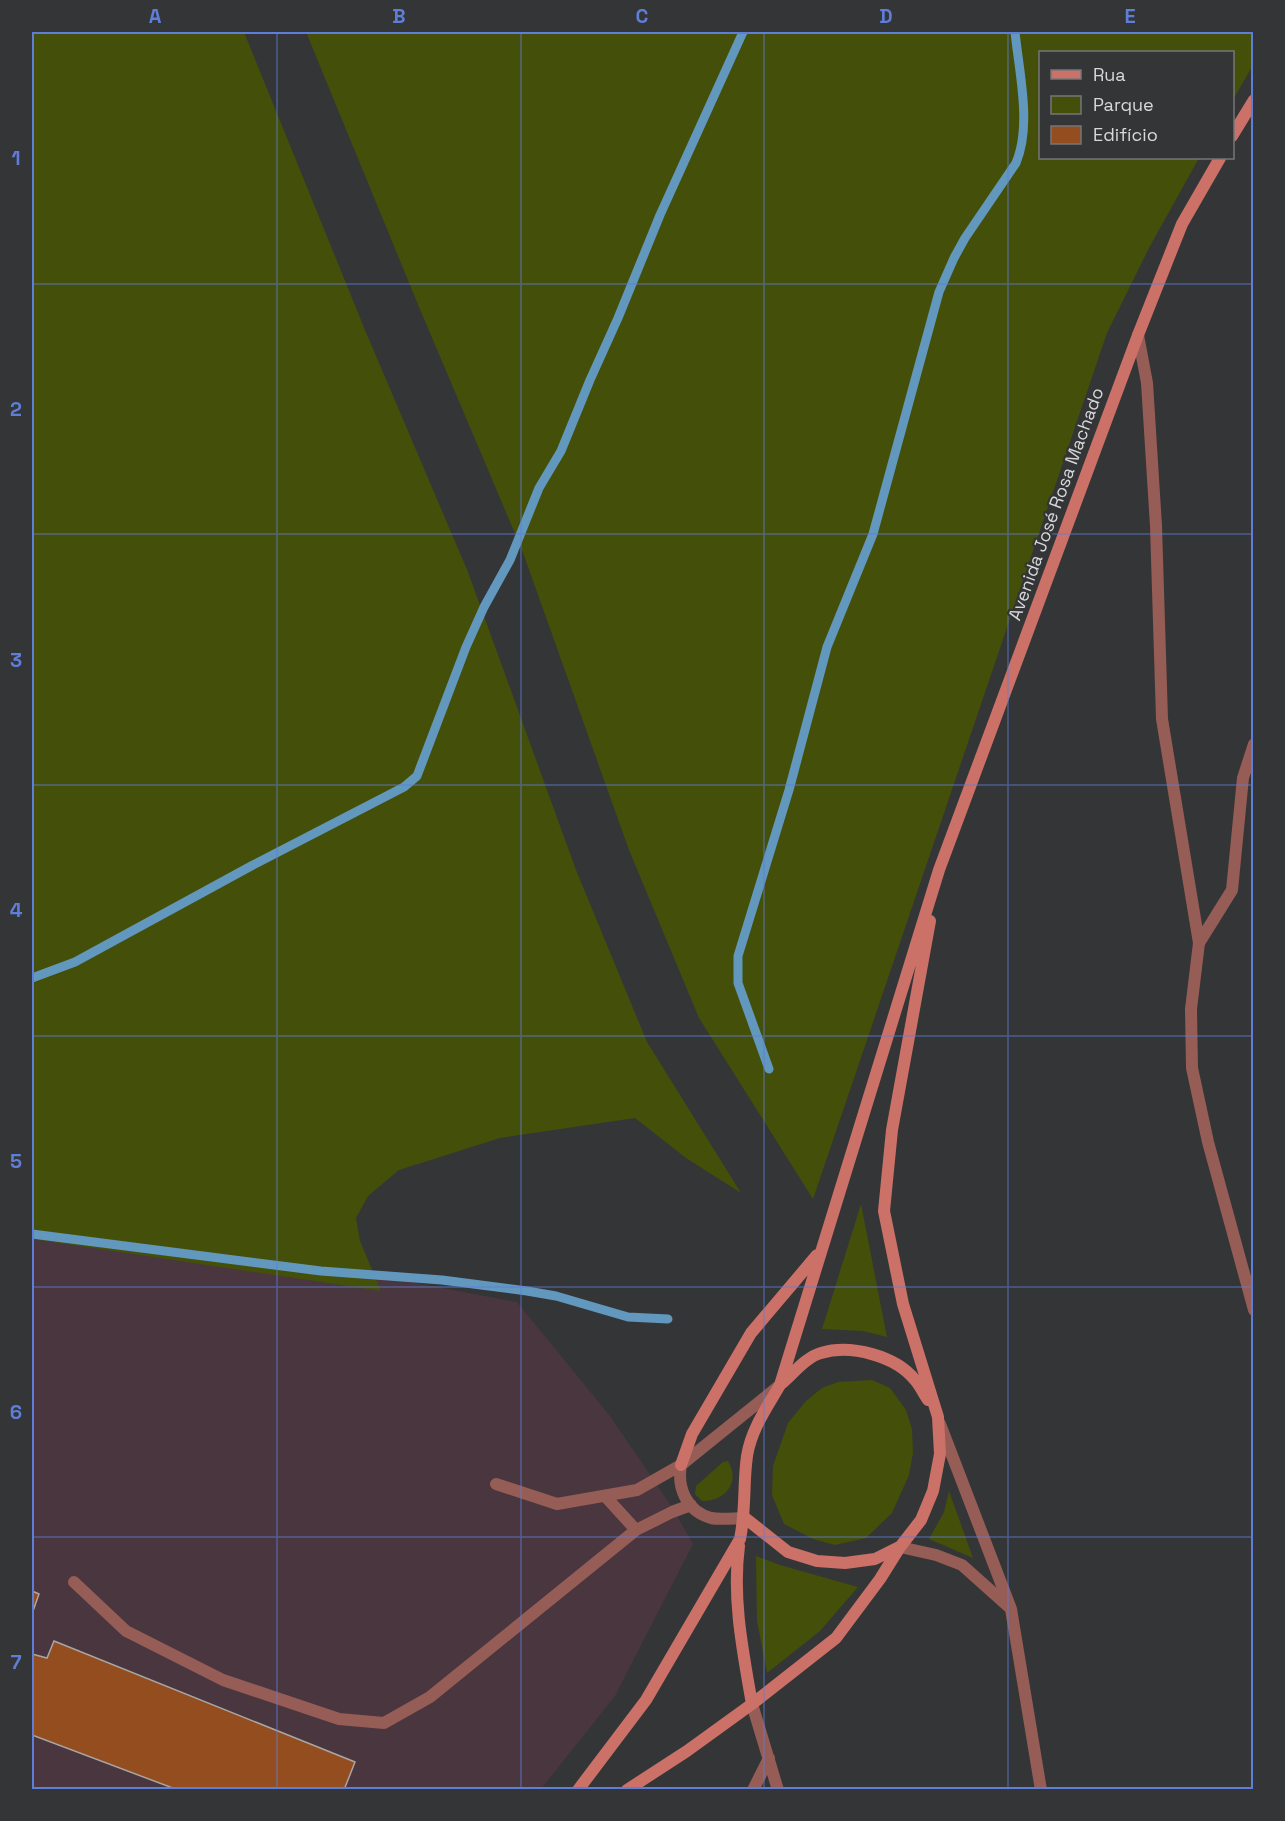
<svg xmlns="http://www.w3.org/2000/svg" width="1285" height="1821" font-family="'Space Grotesk',sans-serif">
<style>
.education{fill:#49363f}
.green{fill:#444f09}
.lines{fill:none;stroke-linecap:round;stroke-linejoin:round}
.stream{stroke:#6298be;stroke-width:9}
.building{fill:#934d1f;stroke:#a9a6a5;stroke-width:1.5}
.service{stroke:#965c56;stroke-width:12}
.minor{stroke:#965c56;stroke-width:12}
.tertiary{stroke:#965c56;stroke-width:12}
.secondary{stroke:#cb7168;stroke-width:12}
.grid{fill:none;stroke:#5e7ed9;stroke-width:1.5;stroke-opacity:0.55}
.labels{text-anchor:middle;stroke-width:4.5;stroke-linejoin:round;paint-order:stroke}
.street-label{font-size:18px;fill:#d8d8da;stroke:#343537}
.neatline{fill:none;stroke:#5e7ed9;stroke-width:2}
.grid-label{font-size:20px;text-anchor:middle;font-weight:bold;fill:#5e7ed9}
</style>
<rect width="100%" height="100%" fill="#343537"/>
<path class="education" d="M 32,1211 L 517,1302 L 610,1416 L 672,1507 L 693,1544 L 615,1696 L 541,1789 L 32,1789 Z"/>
<path class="green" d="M 32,32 L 244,32 L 365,330 L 468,572 L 576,870 L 647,1042 L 741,1193 L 686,1158 L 635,1118 L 500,1138 L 399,1170 L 368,1196 L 356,1218 L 360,1241 L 381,1291 L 32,1239 Z
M 306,32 L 1253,32 L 1253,65 L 1233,100 L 1232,52 L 1040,52 L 1040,158 L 1199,158 L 1149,248 L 1107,333 L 813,1199 L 699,1018 L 629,850 L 522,550 L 419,307 Z
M 861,1204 L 887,1337 L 863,1331 L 822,1329 Z
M 872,1380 L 890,1388 L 906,1410 L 912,1429 L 913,1453 L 909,1475 L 892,1513 L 866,1538 L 835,1545 L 813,1539 L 784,1524 L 772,1495 L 773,1466 L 788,1423 L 806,1401 L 822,1388 L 838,1382 Z
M 728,1461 C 741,1482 725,1502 702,1501 L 695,1494 L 696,1486 L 723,1462 Z
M 949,1491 L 973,1558 L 929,1539 L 944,1512 Z
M 756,1556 L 780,1565 L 858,1587 L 820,1631 L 767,1673 L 757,1621 Z"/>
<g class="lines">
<path class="stream" d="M 32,978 L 75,962 L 253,865 L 404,787 L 417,776 L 466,647 L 484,607 L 510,560 L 539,488 L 561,451 L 590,380 L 618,318 L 660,215 L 743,32
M 769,1069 L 738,983 L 738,956 L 789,790 L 827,647 L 873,534 L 939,292 L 954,258 L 965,238 L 1016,163 C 1032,125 1019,72 1015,32
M 32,1234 L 321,1271 L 442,1280 L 527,1291 L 556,1296 L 628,1317 L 668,1319"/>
</g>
<path class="building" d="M 32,1591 L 39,1594 L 32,1614 Z
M 54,1641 L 355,1762 L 344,1790 L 178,1790 L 32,1735 L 32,1654 L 47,1658 Z"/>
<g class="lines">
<path class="service" d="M 681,1465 C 677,1487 686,1511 711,1518 C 721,1520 735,1518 745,1518
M 496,1484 L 557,1504 L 637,1490 L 681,1465 L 779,1386
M 605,1496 L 636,1530
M 74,1582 L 126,1631 L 223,1680 L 339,1719 L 384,1723 L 430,1697 L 636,1530 L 672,1512 L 691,1505"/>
<path class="minor" d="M 1138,335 L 1147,383 L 1156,526 L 1162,719 L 1199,943 L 1191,1009 L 1192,1068 L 1208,1142 L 1254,1310
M 1199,943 L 1232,890 L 1243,778 L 1254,744
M 752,1704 L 778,1790
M 753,1790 L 769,1758"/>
<path class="tertiary" d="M 940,1424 L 1011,1609 L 1041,1790
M 900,1547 L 936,1555 L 962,1565 L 1009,1607"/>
<path class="secondary" d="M 1232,136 L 1254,100
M 781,1384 C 793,1374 806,1357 821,1353 C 851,1344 896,1356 915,1380 C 920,1386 924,1394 928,1400
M 681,1465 L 692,1434 L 751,1333 L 817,1255
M 745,1518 L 788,1552 L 817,1561 L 845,1563 L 875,1559 L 899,1547
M 739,1546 C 732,1599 743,1652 752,1704
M 578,1790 L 646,1700 L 740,1539 C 746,1511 743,1484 747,1456 C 751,1430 767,1407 780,1385 L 939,870 L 1138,335 L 1182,224 L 1220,158
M 627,1790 L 687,1751 L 752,1704 L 836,1638 L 880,1579 L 900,1547 L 921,1520 L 933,1491 L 940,1454 L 938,1417 L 903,1304 L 884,1211 L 892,1130 L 930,921"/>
</g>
<path class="grid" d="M 277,32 L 277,1790M 521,32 L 521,1790M 764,32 L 764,1790M 1008,32 L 1008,1790M 32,284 L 1254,284M 32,534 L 1254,534M 32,785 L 1254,785M 32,1036 L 1254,1036M 32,1287 L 1254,1287M 32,1537 L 1254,1537"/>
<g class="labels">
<g class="street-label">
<text transform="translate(1056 504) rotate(-70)" y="6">Avenida José Rosa Machado</text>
</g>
</g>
<rect width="1285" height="1821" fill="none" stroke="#343537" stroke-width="66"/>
<rect x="1039" y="51" width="195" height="108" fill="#343537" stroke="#767678" stroke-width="1.5"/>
<rect x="1051" y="70" width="30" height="9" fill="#cb7168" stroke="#767678" stroke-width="1.5"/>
<text x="1093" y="81" font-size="18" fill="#d8d8da">Rua</text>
<rect x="1051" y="96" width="30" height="18" fill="#444f09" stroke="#767678" stroke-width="1.5"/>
<text x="1093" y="111" font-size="18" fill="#d8d8da">Parque</text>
<rect x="1051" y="126" width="30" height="18" fill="#934d1f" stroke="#767678" stroke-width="1.5"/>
<text x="1093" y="141" font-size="18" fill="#d8d8da">Edifício</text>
<rect x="33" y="33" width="1219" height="1755" class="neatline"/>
<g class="grid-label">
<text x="155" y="23">A</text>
<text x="399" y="23">B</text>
<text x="642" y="23">C</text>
<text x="886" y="23">D</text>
<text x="1130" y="23">E</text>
<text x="16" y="165">1</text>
<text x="16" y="416">2</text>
<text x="16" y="667">3</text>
<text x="16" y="917">4</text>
<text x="16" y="1168">5</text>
<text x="16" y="1419">6</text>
<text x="16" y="1669">7</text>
</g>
</svg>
